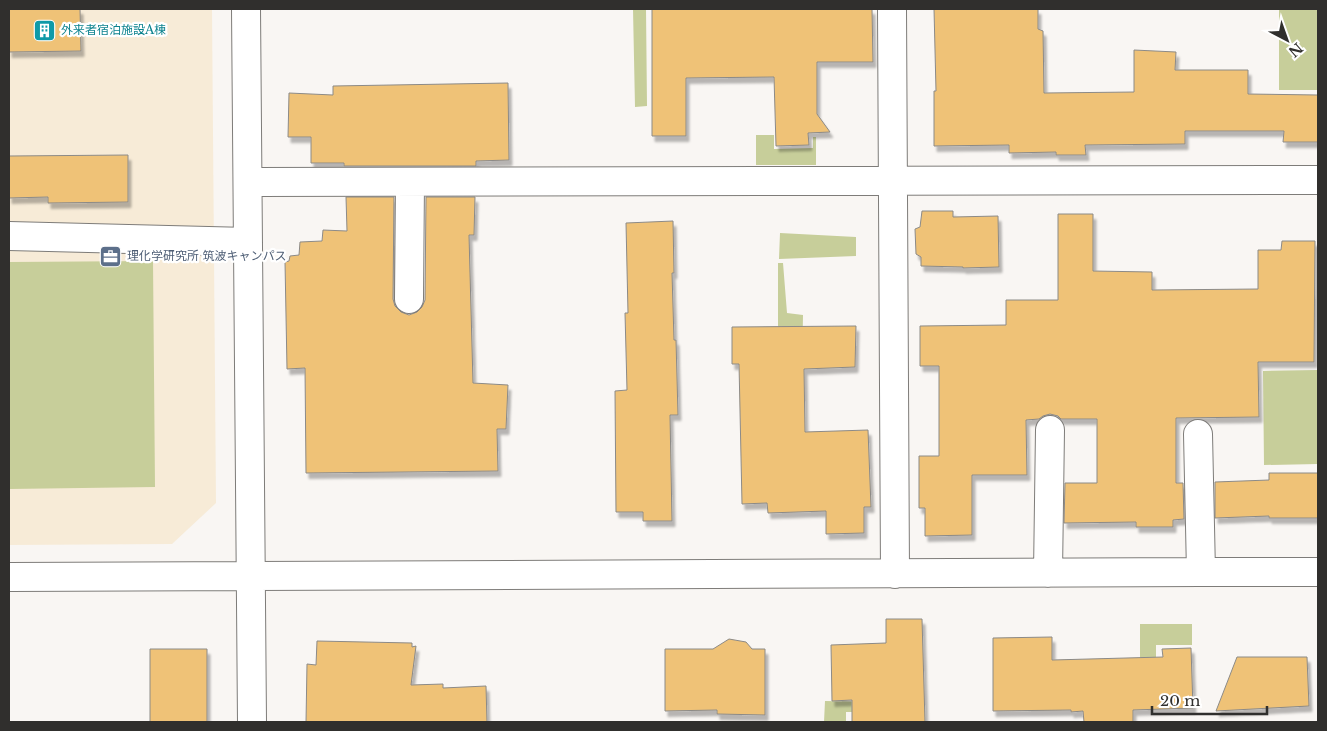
<svg xmlns="http://www.w3.org/2000/svg" width="1327" height="731" font-family="'Libre Baskerville','Noto Sans JP',serif">
<style>
.commercial{fill:#f7ebd7}
.green{fill:#c7ce9a}
.building{fill:#efc277;stroke:#8c8a87;filter:url(#shadow)}
.lines{fill:none;stroke-linecap:round;stroke-linejoin:round}
.minor-casing{stroke:#7e7c79;stroke-width:30}
.minor{stroke:#fff;stroke-width:28}
.labels{text-anchor:middle;stroke-width:4.5;stroke-linejoin:round;paint-order:stroke}
.culture-label{font-size:12px;fill:#0d838f;stroke:#fff;text-anchor:start}
.service-label{font-size:12px;fill:#4e5e75;stroke:#fff;text-anchor:start}
</style>
<defs>
<filter id="shadow"><feDropShadow dx="3" dy="5.5" stdDeviation="1" flood-color="#0004"/></filter>
</defs>
<rect width="100%" height="100%" fill="#f9f6f3"/>
<path class="commercial" d="M 9,9 L 212,9 L 216,503 L 172,544 L 9,545 Z"/>
<path class="green" d="M 633,9 L 646,9 L 647,106 L 635,107 Z
M 1279,9 L 1318,9 L 1318,90 L 1279,90 Z
M 756,135 L 774,135 L 774,149 L 813,148 L 813,137 L 816,137 L 816,165 L 756,165 Z
M 780,233 L 856,237 L 856,256 L 779,259 Z
M 153,261 L 155,487 L 9,489 L 9,262 Z
M 778,263 L 783,263 L 787,313 L 803,315 L 802,371 L 778,372 Z
M 1318,370 L 1318,464 L 1264,465 L 1263,371 Z
M 1140,624 L 1192,624 L 1192,645 L 1156,645 L 1156,661 L 1140,661 Z
M 825,701 L 883,702 L 883,712 L 846,712 L 846,722 L 824,722 Z"/>
<path class="building" d="M 9,9 L 80,9 L 81,51 L 9,52 Z
M 652,9 L 872,9 L 873,62 L 817,62 L 817,114 L 830,132 L 808,133 L 809,145 L 776,146 L 774,77 L 686,78 L 686,136 L 652,136 Z
M 934,9 L 1038,9 L 1038,29 L 1043,31 L 1044,93 L 1134,92 L 1134,50 L 1176,52 L 1175,70 L 1248,70 L 1248,94 L 1318,95 L 1318,142 L 1283,142 L 1284,131 L 1185,131 L 1185,144 L 1085,145 L 1086,155 L 1056,155 L 1056,152 L 1009,153 L 1009,145 L 934,146 L 934,91 L 936,91 Z
M 508,83 L 509,160 L 476,161 L 476,166 L 344,166 L 344,163 L 311,163 L 311,137 L 288,137 L 289,93 L 333,95 L 333,86 Z
M 128,155 L 128,202 L 48,203 L 48,197 L 9,198 L 9,156 Z
M 346,197 L 394,197 L 393,299 L 395,306 L 401,312 L 409,315 L 417,312 L 422,307 L 425,300 L 426,197 L 475,197 L 474,235 L 469,235 L 473,383 L 508,385 L 506,429 L 497,429 L 498,471 L 306,473 L 305,368 L 287,369 L 285,262 L 289,261 L 290,256 L 299,255 L 300,242 L 322,241 L 323,230 L 347,231 Z
M 922,211 L 953,211 L 953,217 L 998,216 L 999,267 L 963,268 L 963,267 L 921,266 L 921,257 L 916,254 L 915,229 L 920,227 Z
M 1058,214 L 1093,214 L 1093,271 L 1152,272 L 1152,290 L 1258,289 L 1258,250 L 1281,250 L 1282,241 L 1315,241 L 1314,362 L 1258,362 L 1259,417 L 1176,418 L 1176,483 L 1183,483 L 1184,519 L 1173,520 L 1173,527 L 1136,527 L 1136,522 L 1064,523 L 1065,483 L 1097,483 L 1097,419 L 1061,419 L 1058,416 L 1050,414 L 1043,416 L 1039,419 L 1026,420 L 1027,475 L 972,475 L 972,535 L 925,536 L 925,508 L 919,508 L 919,456 L 939,456 L 939,366 L 920,366 L 920,326 L 1006,325 L 1006,300 L 1058,300 Z
M 673,221 L 674,273 L 672,273 L 674,340 L 676,340 L 678,415 L 670,415 L 672,521 L 643,521 L 643,512 L 616,512 L 615,391 L 627,390 L 625,313 L 628,313 L 626,223 Z
M 856,326 L 855,367 L 804,369 L 805,432 L 868,430 L 871,507 L 864,507 L 864,533 L 826,534 L 826,511 L 768,513 L 767,503 L 742,504 L 739,364 L 732,364 L 732,327 Z
M 1269,473 L 1318,473 L 1318,518 L 1269,518 L 1269,516 L 1215,518 L 1215,482 L 1269,480 Z
M 886,619 L 922,619 L 925,722 L 852,722 L 852,700 L 832,701 L 831,645 L 886,643 Z
M 1052,637 L 1052,660 L 1163,657 L 1162,649 L 1191,648 L 1193,708 L 1133,710 L 1133,722 L 1084,722 L 1083,711 L 1071,712 L 1071,710 L 993,711 L 993,638 Z
M 729,639 L 746,642 L 752,649 L 765,649 L 765,715 L 717,714 L 717,710 L 665,711 L 665,649 L 713,649 Z
M 317,641 L 412,643 L 412,647 L 416,646 L 411,685 L 443,684 L 443,688 L 486,686 L 487,722 L 306,722 L 307,664 L 316,665 Z
M 150,649 L 207,649 L 207,722 L 150,722 Z
M 1237,657 L 1307,657 L 1309,706 L 1216,711 Z"/>
<g class="lines">
<defs>
<path id="minor" d="M 246,9 L 252,722
M 892,9 L 895,574
M 248,182 L 1318,180
M 9,236 L 248,242
M 409,299 L 410,182
M 1198,434 L 1201,572
M 1048,573 L 1050,430
M 9,577 L 1201,572 L 1318,572"/>
</defs>
<use href="#minor" class="minor-casing"/>
<use href="#minor" class="minor"/>
</g>
<defs>
<symbol id="building-square" viewBox="-11 -11 22 22"><rect x="-9" y="-9" width="18" height="18" rx="4" fill="#0f9aa8" stroke="#fff"/><path d="M-4-6H4V6H1V3H-1V6H-4ZM-2.5-4.3h1.7v1.8h-1.7ZM.8-4.3h1.7v1.8H.8ZM-2.5-1h1.7V.8h-1.7ZM.8-1h1.7V.8H.8Z" fill="#fff"/></symbol>
<symbol id="office-square" viewBox="-11 -11 22 22"><rect x="-9" y="-9" width="18" height="18" rx="4" fill="#5c6f8a" stroke="#fff"/><path d="M-6-3h4V-5.5h4V-3h4V5H-6ZM-1-4.5V-3h2v-1.5ZM-6 0V1H6V0Z" fill="#fff"/></symbol>
</defs>
<g fill-rule="evenodd">
<use href="#building-square" x="32" y="18" width="25" height="25"/>
<use href="#office-square" x="98" y="244" width="25" height="25"/>
</g>
<g class="labels">
<g class="culture-label">
<text x="61" y="34">外来者宿泊施設A棟</text>
</g>
<g class="service-label">
<text x="127" y="260">理化学研究所 筑波キャンパス</text>
</g>
</g>
<rect width="1327" height="731" fill="none" stroke="#302f2d" stroke-width="20"/>
<g transform="translate(1287 40) rotate(139)" stroke="#ffffff" stroke-width="4" paint-order="stroke">
<path d="M0-4L9 19L0 12L-9 19Z" fill="#302f2d"/>
<text y="-8" font-size="14" font-weight="bold" text-anchor="middle" fill="#302f2d">N</text>
</g>
<path d="M1152 706v8h115v-8" fill="none" stroke="#302f2d" stroke-width="2.5"/>
<text x="1160" y="706" font-size="15" fill="#302f2d" stroke="#ffffff" stroke-width="4" paint-order="stroke">20 m</text>
</svg>
